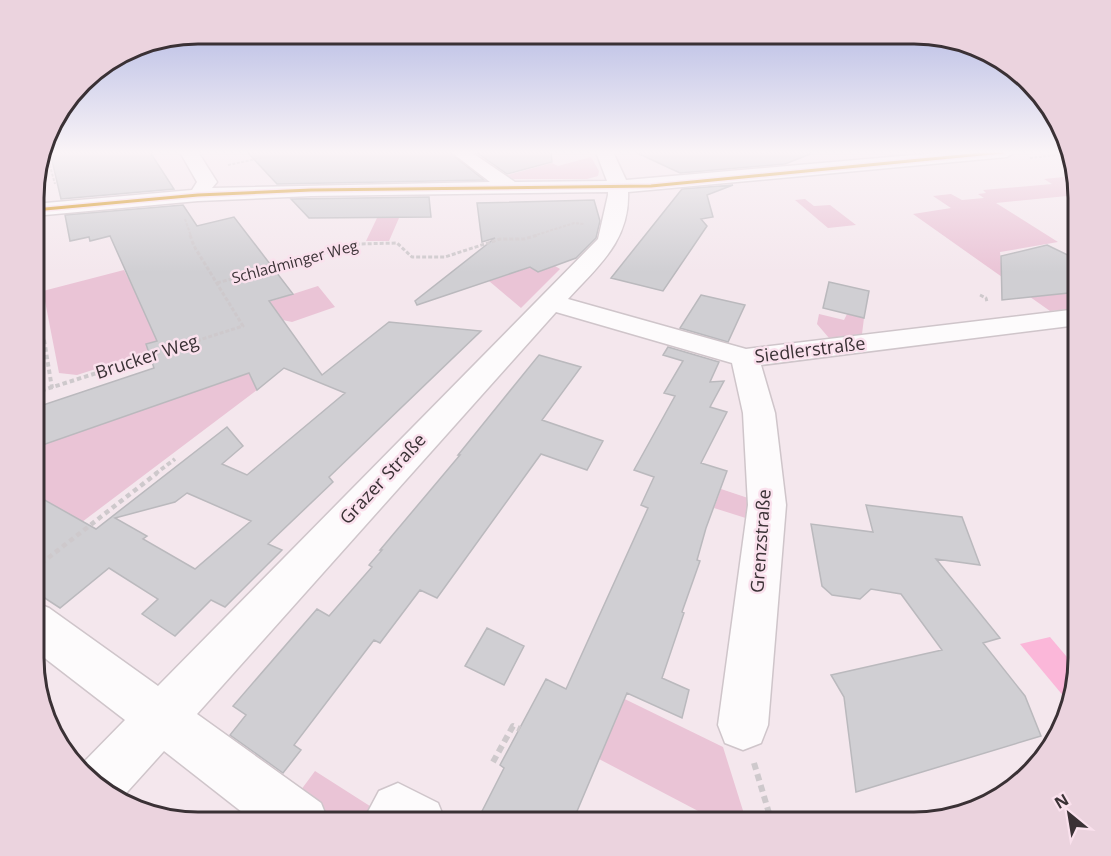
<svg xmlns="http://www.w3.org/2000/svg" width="1111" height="856" font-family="'Open Sans',sans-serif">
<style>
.green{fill:#eac4d6}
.water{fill:#fbb7d9}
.building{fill:#d0cfd3;stroke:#bab9bd;stroke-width:1.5;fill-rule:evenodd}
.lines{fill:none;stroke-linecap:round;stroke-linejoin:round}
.minor-casing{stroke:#cfc5ca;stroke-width:3}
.path-far4{stroke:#cec9cc;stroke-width:2;stroke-dasharray:3 1.5;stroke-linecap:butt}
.path-far3{stroke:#cec9cc;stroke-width:3;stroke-dasharray:4 2;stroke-linecap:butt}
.path-far2{stroke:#cec9cc;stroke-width:4;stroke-dasharray:4.5 3;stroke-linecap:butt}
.path-far1{stroke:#cec9cc;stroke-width:4.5;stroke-dasharray:5 4;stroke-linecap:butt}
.path{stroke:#cec9cc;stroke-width:6;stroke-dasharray:7 4.5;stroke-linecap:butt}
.minor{fill:#fdfbfc;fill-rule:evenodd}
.bus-1-casing{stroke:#fae1ed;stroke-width:6}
.bus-1{stroke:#d18f0b;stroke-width:3}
.labels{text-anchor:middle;stroke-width:5;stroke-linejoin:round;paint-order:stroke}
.far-street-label{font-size:15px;fill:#3a3135;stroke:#fae1ed}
.street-label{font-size:18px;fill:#3a3135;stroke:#fae1ed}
.rim{fill:none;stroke:#3a3135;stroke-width:3}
</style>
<rect width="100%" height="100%" fill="#f4e7ed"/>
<path class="green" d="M 591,157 L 599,171 L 598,176 L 587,179 L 511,179 L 504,176 L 552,163 L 558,166 Z
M 1073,176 L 1077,195 L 996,203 L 1058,242 L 1000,252 L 1001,263 L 1044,279 L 1078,286 L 1078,308 L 1050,311 L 913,214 L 951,208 L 933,196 L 951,194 L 962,200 L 984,198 L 978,194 L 986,193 L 983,190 L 1052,184 L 1044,179 Z
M 805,199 L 814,206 L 830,205 L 856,225 L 828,228 L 795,200 Z
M 377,218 L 399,218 L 389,241 L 366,241 Z
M 555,266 L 560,269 L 521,308 L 489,281 L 530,267 L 538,272 Z
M 124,270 L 160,340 L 146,344 L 149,352 L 77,375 L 59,373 L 43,291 Z
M 318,286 L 335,307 L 292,322 L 278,319 L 265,303 Z
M 819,314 L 844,320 L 847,314 L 864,318 L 862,334 L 829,338 L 817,324 Z
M 243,362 L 257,390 L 82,522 L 37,496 L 34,498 L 34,448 L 119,418 Z
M 721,489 L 754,500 L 752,520 L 714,508 Z
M 596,685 L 723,747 L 745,817 L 736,823 L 721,823 L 599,759 Z
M 315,771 L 373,808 C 346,837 325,811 298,794 Z"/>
<path class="water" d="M 1050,637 L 1078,670 L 1070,704 L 1020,644 Z"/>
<path class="building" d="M 50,152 L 150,152 L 174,189 L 61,199 Z
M 247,152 L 449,152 L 484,180 L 277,184 Z
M 476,152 L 551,152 L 552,162 L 507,174 Z
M 635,152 L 809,152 L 810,154 L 785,164 L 680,173 Z
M 733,185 L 707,195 L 713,217 L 701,219 L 707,226 L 663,291 L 611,278 L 682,189 Z
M 429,197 L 431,217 L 309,218 L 291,199 Z
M 594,200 L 600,221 L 596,238 L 576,258 L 538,272 L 530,267 L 417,305 L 415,301 L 495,238 L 482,242 L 477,203 Z
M 183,205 L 197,226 L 234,217 L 293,294 L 269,301 L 322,375 L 389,322 L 481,331 L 329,477 L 333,482 L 268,544 L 282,550 L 225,607 L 211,600 L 175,636 L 142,614 L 158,599 L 109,568 L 60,608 L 34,591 L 34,494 L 96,529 L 227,427 L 243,446 L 222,464 L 247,475 L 345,393 L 284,368 L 257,390 L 249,373 L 34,448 L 34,408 L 154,368 L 146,344 L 157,341 L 110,236 L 90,241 L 89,237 L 70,241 L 65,215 ZM 187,493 L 251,521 L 195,569 L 143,539 L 147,536 L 115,518 L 175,502 Z
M 1047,245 L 1078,260 L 1078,292 L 1002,300 L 1001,256 Z
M 829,282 L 869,291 L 864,318 L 823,308 Z
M 701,295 L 745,305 L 728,342 L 680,328 Z
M 668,347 L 719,362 L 710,382 L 724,381 L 710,407 L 727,412 L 701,463 L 727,471 L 706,528 L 697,560 L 700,561 L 682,612 L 684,613 L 662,678 L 689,690 L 682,718 L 627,693 L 572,823 L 476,823 L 504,768 L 500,765 L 546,679 L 566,689 L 648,508 L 641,505 L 654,477 L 634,470 L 675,396 L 664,393 L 683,361 L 663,355 Z
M 539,355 L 581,367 L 542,420 L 603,441 L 587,470 L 541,454 L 437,598 L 420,590 L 380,643 L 374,640 L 294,745 L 301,750 L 283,773 L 230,735 L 246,715 L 233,706 L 317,609 L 329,616 L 372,567 L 369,565 L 382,550 L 380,550 L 460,455 L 458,455 Z
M 866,505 L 962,517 L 980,565 L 936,559 L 1000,638 L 983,643 L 1025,696 L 1041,736 L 856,792 L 844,697 L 831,675 L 942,650 L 901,594 L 871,589 L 860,599 L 832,595 L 822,586 L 811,524 L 873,532 Z
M 487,628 L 524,646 L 504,685 L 465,666 Z"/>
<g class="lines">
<defs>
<path id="minor" d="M 180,152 L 198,152 L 217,182 L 212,188 L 490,182 L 451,152 L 471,152 L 515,182 L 607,181 L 596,152 L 613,152 L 626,180 L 947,152 L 1015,152 L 1007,157 L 628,192 C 630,241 598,266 568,299 L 746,349 L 1078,309 L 1078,325 L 761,365 L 775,413 L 786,505 L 768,725 L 761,743 L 743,750 L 725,743 L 718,725 L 748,505 L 743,413 L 732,363 L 556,312 L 197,714 L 321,803 L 329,823 L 256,823 L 164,751 L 119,801 L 89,782 L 78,768 L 125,720 L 33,649 L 34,602 L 49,608 L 158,686 L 598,239 L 608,195 L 608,192 L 311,196 L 198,201 L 34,216 L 34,204 L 192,190 L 197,182 Z
M 398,783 L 438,803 L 446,823 L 362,823 L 379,791 Z"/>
</defs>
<use href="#minor" class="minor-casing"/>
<path class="path-far4" d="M 46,152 L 55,184
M 1030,158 L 1068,154
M 228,165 L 289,152
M 185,219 L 191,236
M 533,236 L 574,223 L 584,224"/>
<path class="path-far3" d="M 190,235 L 194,246 L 243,326 L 196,341
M 217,283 L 357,244 L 397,243 L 412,257 L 445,257 L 500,239 L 524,239 L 538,235
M 34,284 L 44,341
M 980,295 L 986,298 L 987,302"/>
<path class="path-far2" d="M 44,340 L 52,388
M 34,393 L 200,340
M 155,474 L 175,459"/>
<path class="path-far1" d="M 34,569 L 157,473"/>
<path class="path" d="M 493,762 L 513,726 L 520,729
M 754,763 L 772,823"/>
<use href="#minor" class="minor"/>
<defs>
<path id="bus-1" d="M 34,210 L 198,195 L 311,190 L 651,186 L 1003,152"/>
</defs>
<use href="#bus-1" class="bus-1-casing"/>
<use href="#bus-1" class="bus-1"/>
</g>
<linearGradient id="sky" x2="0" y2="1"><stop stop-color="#afb5e2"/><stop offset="0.56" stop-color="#faf4f7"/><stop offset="1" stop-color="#faf4f7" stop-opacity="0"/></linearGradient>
<rect width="1111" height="272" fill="url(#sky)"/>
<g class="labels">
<g class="far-street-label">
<text transform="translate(295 262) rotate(-15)" y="5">Schladminger Weg</text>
</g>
<g class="street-label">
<text transform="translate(810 350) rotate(-7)" y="6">Siedlerstraße</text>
<text transform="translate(147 357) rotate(-18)" y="6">Brucker Weg</text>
<text transform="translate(383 479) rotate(-47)" y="6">Grazer Straße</text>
<text transform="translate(761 541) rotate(-86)" y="6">Grenzstraße</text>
</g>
</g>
<path d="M0 0H1111V856H0ZM198 44H914A154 154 0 0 1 1068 198V658A154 154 0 0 1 914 812H198A154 154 0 0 1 44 658V198A154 154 0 0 1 198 44Z" fill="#ebd3de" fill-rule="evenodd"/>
<path class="rim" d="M198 44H914A154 154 0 0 1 1068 198V658A154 154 0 0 1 914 812H198A154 154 0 0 1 44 658V198A154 154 0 0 1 198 44Z"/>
<g transform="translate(1069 814) rotate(330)" stroke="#fae1ed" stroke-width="4.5" paint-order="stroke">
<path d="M0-4.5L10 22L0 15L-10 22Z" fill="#3a3135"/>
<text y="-9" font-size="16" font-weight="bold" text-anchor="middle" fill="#3a3135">N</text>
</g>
</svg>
